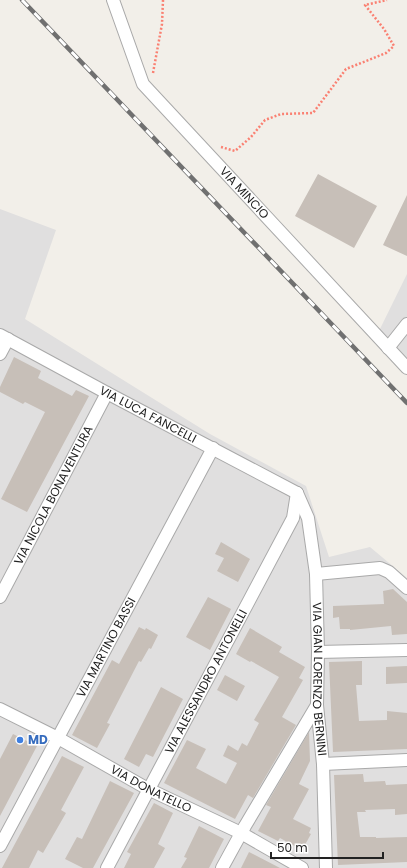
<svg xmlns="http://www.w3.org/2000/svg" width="407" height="868" font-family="Poppins,sans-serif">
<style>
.residential{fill:#e0dfdf}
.building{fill:#c7bfb8}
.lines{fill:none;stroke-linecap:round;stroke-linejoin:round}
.street-casing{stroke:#a9a9a9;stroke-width:14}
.path{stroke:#fa8072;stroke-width:2.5;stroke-dasharray:2 2;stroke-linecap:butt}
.street{stroke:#fff;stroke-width:12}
.rail-casing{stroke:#707070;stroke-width:4.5}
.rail{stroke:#fff;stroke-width:3;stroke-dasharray:9;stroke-linecap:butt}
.shop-dot{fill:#3f7fe0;stroke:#fff;stroke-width:1.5}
.labels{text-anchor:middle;stroke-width:3;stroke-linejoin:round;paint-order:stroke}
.street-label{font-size:12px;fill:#222;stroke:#fff}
.shop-label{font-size:12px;font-weight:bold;fill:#366cbe;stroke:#fff;text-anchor:start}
</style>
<rect width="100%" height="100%" fill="#f2efe9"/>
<path class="residential" d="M 0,209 L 56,230 L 25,319 L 210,434 L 306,486 L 329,557 L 370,547 L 407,578 L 407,868 L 0,868 Z
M 407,274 L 407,358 L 378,333 Z"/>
<path class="building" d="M 318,174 L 377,206 L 354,248 L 295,216 Z
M 407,195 L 407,256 L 383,245 Z
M 14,357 L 41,371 L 38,378 L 72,396 L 76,390 L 89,396 L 27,512 L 1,499 L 45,412 L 25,402 L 23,404 L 0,392 L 0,387 Z
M 221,542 L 250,559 L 238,582 L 217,571 L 224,558 L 215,554 Z
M 393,589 L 407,602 L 407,634 L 392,635 L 391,626 L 350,630 L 350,629 L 340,629 L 339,617 L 333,618 L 333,606 L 384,604 L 383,591 Z
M 208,597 L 231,609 L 210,650 L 186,637 Z
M 139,627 L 145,630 L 146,628 L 158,635 L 151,649 L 149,648 L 141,662 L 139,661 L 107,723 L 110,724 L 97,748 L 72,735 L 112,660 L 119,664 Z
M 250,628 L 282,647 L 279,652 L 305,667 L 299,678 L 303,680 L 282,717 L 296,725 L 253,798 L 248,795 L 235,819 L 164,783 L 187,740 L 206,749 L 196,768 L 226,784 L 237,763 L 223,756 L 228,745 L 238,751 L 242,743 L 247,746 L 259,723 L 254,720 L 279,677 L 251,661 L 250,662 L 236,654 Z
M 362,661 L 362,685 L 356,685 L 359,721 L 387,720 L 387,711 L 407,713 L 407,749 L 333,752 L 329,662 Z
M 407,666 L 407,683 L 386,684 L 386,667 Z
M 225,675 L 245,686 L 237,701 L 217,690 Z
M 161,687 L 183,699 L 153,757 L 146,754 L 139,767 L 124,759 Z
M 309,732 L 310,761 L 299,784 L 309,789 L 293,819 L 311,828 L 309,833 L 311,834 L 302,850 L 280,838 L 278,841 L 258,831 L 271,807 L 266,805 Z
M 13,734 L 37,746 L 0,816 L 0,759 Z
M 62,756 L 84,767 L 61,810 L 66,813 L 43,853 L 38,850 L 29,868 L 2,868 Z
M 363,774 L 364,782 L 385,781 L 386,785 L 407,784 L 407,814 L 395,815 L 395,809 L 365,810 L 366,812 L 357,812 L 360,837 L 376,837 L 376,838 L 407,837 L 407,862 L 338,865 L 334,775 Z
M 110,781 L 134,793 L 93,868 L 83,868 L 65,859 L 77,837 L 82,839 Z
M 154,803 L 173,813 L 158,844 L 165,848 L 154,868 L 124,868 L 131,854 L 127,852 Z
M 199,826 L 224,839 L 209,868 L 181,868 L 187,858 L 184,857 Z
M 249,852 L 280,868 L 241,868 Z"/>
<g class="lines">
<defs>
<g id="street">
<path id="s1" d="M 113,0 L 143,84 L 407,368"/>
<path id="s2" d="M 0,335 L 107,393 L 297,493"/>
<path d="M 388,348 L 407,324"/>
<path d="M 0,354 L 8,339"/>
<path id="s3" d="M 297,493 L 308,518 L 316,574 L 318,652 L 317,705 L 323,764 L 326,868"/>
<path d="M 316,574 L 380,568 L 389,572 L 407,588"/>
<path id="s4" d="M 0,597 L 107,393"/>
<path d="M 318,652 L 407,650"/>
<path id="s5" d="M 0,709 L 58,738 L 148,789 L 241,833 L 302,868"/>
<path d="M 323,764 L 407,760"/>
<path id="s6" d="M 0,846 L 213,448"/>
<path id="s7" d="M 107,868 L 293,518 L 297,493"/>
<path d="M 222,868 L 245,826 L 317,705"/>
</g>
</defs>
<use href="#street" class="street-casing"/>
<path class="path" d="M 153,73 L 162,24 L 163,0
M 221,147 L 235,151 L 251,137 L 265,120 L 281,114 L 313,113 L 346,69 L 386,53 L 394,46 L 384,29 L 365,5 L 387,0"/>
<use href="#street" class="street"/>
<defs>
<path id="rail" d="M 22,0 L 407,403"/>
</defs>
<use href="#rail" class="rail-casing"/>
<use href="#rail" class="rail"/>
</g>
<circle class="shop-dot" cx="20" cy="740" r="4"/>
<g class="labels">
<g class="street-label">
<text dy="4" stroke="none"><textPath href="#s1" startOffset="238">VIA MINCIO</textPath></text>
<text dy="4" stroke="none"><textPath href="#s2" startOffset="168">VIA LUCA FANCELLI</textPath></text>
<text dy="4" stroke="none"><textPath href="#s4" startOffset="115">VIA NICOLA BONAVENTURA</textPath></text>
<text dy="4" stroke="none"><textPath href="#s6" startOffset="225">VIA MARTINO BASSI</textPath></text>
<text dy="4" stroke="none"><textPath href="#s3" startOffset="189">VIA GIAN LORENZO BERNINI</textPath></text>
<text dy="4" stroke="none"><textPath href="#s7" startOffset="211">VIA ALESSANDRO ANTONELLI</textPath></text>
<text dy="4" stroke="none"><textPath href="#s5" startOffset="171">VIA DONATELLO</textPath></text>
</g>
<g class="shop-label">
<text x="28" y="744">MD</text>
</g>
</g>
<path d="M271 852v6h112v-6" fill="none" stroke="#222222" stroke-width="2"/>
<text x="277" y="852" font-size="12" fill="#222222" stroke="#ffffff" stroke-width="3" paint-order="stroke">50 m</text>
</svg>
